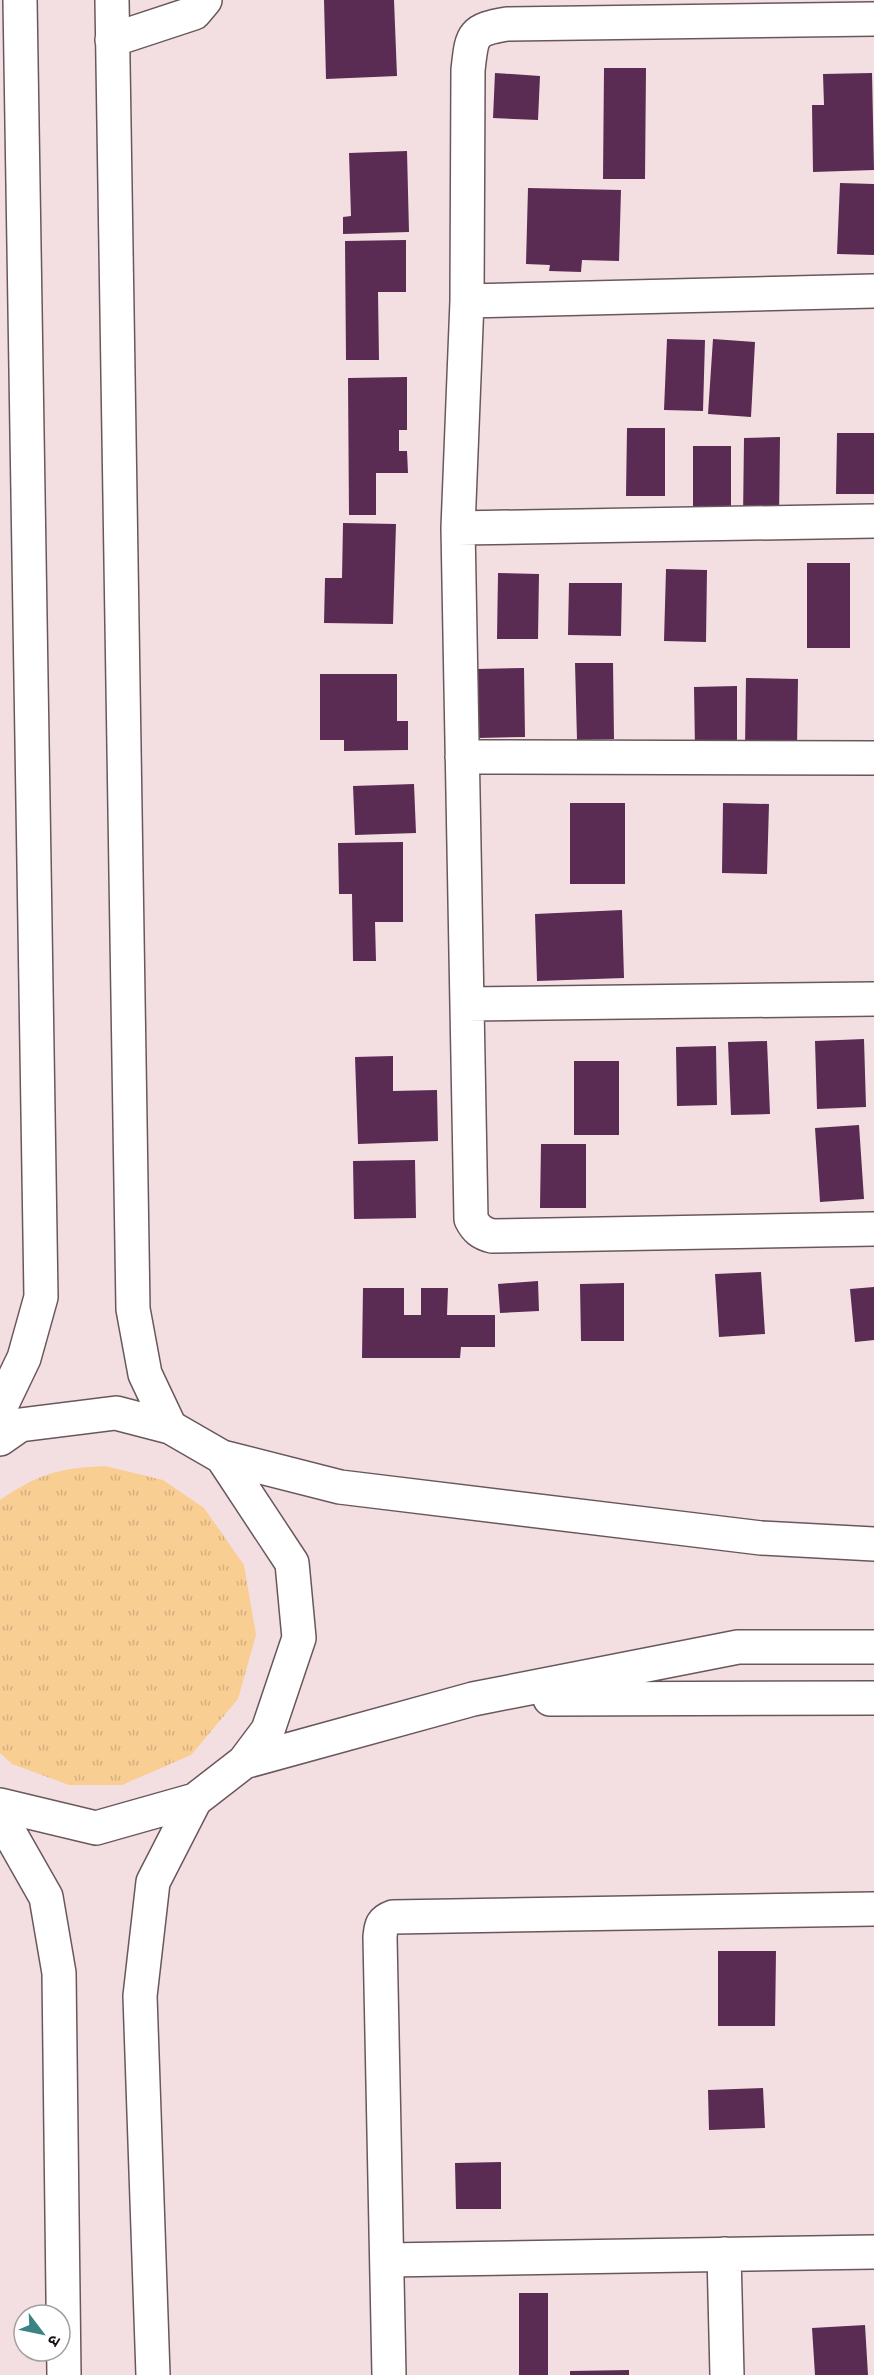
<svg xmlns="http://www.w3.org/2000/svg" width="874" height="2375" font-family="'Asap Condensed','Noto Sans Devanagari',sans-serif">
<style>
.park{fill:url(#park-tufts)}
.building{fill:#5a2b53}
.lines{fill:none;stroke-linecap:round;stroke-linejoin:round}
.minor-casing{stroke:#69585b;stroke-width:36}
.minor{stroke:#fff;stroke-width:33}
</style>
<defs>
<pattern id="park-tufts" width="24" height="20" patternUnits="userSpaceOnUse" patternTransform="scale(1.5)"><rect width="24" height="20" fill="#f9ce93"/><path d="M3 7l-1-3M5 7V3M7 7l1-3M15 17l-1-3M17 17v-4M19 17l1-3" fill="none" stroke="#d5b07e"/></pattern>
</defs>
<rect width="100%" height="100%" fill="#f3dfe2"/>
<path class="park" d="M 105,1466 L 163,1480 L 204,1508 L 244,1565 L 256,1635 L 238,1699 L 191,1755 L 122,1785 L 69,1785 L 12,1764 L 0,1753 L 0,1500 C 38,1474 59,1468 105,1466 Z"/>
<path class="building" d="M 324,0 L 394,0 L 397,76 L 326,79 Z
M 604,68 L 646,68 L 645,179 L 603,179 Z
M 495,73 L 540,76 L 538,120 L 493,118 Z
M 872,73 L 874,170 L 813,172 L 812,105 L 824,105 L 823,74 Z
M 407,151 L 409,232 L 343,234 L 343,217 L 351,216 L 349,153 Z
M 840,183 L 874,184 L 874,255 L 837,254 Z
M 528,188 L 621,190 L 619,261 L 582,260 L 581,272 L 549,271 L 550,265 L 526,264 Z
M 406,240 L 406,292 L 378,292 L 379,360 L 346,360 L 345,241 Z
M 667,339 L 705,340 L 703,411 L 664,410 Z
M 713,339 L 755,342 L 751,417 L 708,414 Z
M 407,377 L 407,430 L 399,430 L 399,451 L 407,451 L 408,473 L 376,473 L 376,515 L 349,515 L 348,378 Z
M 627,428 L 665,428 L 665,496 L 626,496 Z
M 837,433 L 874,433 L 874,494 L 836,494 Z
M 780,437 L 779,519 L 743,519 L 744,438 Z
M 693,446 L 731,446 L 731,513 L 693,514 Z
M 343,523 L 396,524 L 393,624 L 324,623 L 325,578 L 342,578 Z
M 807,563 L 850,563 L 850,648 L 807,648 Z
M 666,569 L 707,570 L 706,642 L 664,641 Z
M 498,573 L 539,574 L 538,639 L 497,639 Z
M 569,583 L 622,583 L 621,636 L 568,635 Z
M 575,663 L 613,663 L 614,739 L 577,740 Z
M 524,668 L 525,737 L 477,738 L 476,669 Z
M 320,674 L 397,674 L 397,721 L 408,721 L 408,750 L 344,751 L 344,740 L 320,740 Z
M 746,678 L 798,679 L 797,747 L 745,747 Z
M 737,686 L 737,747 L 695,749 L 694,687 Z
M 414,784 L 416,833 L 355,835 L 353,786 Z
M 570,803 L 625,803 L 625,884 L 570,884 Z
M 723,803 L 769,804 L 767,874 L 722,873 Z
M 403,842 L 403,922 L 375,922 L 376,961 L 353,961 L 352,894 L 339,894 L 338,843 Z
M 622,910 L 624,978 L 537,981 L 535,914 Z
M 864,1039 L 866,1107 L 817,1109 L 815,1041 Z
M 767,1041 L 770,1114 L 731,1115 L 728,1042 Z
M 716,1046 L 717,1105 L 677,1106 L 676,1047 Z
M 393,1056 L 393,1091 L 437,1090 L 438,1141 L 358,1144 L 355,1057 Z
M 574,1061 L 619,1061 L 619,1135 L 574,1135 Z
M 859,1125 L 864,1199 L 820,1202 L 815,1128 Z
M 541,1144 L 586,1144 L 586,1208 L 540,1208 Z
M 415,1160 L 416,1218 L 354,1219 L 353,1161 Z
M 761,1272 L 765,1334 L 719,1337 L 715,1274 Z
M 538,1281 L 539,1311 L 500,1313 L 498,1284 Z
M 624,1283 L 624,1341 L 581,1341 L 580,1284 Z
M 874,1287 L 874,1340 L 855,1342 L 850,1289 Z
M 363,1288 L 404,1288 L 404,1315 L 421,1315 L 421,1288 L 448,1288 L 447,1315 L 495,1315 L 495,1347 L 461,1347 L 460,1358 L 362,1358 Z
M 718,1951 L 776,1951 L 775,2026 L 718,2026 Z
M 763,2088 L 765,2128 L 709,2130 L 708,2090 Z
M 501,2162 L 501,2209 L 456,2209 L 455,2163 Z
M 519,2293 L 548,2293 L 548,2375 L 519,2375 Z
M 865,2325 L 868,2375 L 815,2375 L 812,2328 Z
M 629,2370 L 629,2375 L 570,2375 L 570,2371 Z"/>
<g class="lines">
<defs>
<path id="minor" d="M 112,0 L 133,1309 L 145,1374 L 170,1427
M 874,19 L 507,24 C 471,30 472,35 468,70 L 467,301 L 458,528 L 471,1219 C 476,1229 481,1233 492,1236 L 874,1229
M 112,40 L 194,13 L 205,0
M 467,301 L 874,291
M 458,528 L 874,521
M 462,757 L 874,758
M 467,1004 L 874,999
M 0,1408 L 24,1358 L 41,1297 L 20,0
M 0,1439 L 20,1425 L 116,1413 L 170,1427 L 222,1457 L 292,1563 L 299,1638 L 268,1730 L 244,1762 L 195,1800 L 96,1828 L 0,1805
M 222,1457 L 340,1487 L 761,1538 L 874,1544
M 550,1699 L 874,1698
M 244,1762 L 473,1699 L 738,1647 L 874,1647
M 0,1816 L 46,1897 L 59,1973 L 64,2375
M 724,2254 L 727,2375
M 387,2260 L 874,2252
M 153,2375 L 140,1996 L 153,1882 L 195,1800
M 389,2375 L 380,1937 C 381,1925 382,1921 393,1917 L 874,1909"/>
</defs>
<use href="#minor" class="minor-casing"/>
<use href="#minor" class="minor"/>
</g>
<g transform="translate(42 2333) rotate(122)"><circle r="28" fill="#ffffff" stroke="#a3a0a0" stroke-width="1.5"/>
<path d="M0-4.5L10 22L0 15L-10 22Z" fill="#3b8385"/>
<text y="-9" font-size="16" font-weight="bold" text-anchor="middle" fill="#181112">उ</text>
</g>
</svg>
